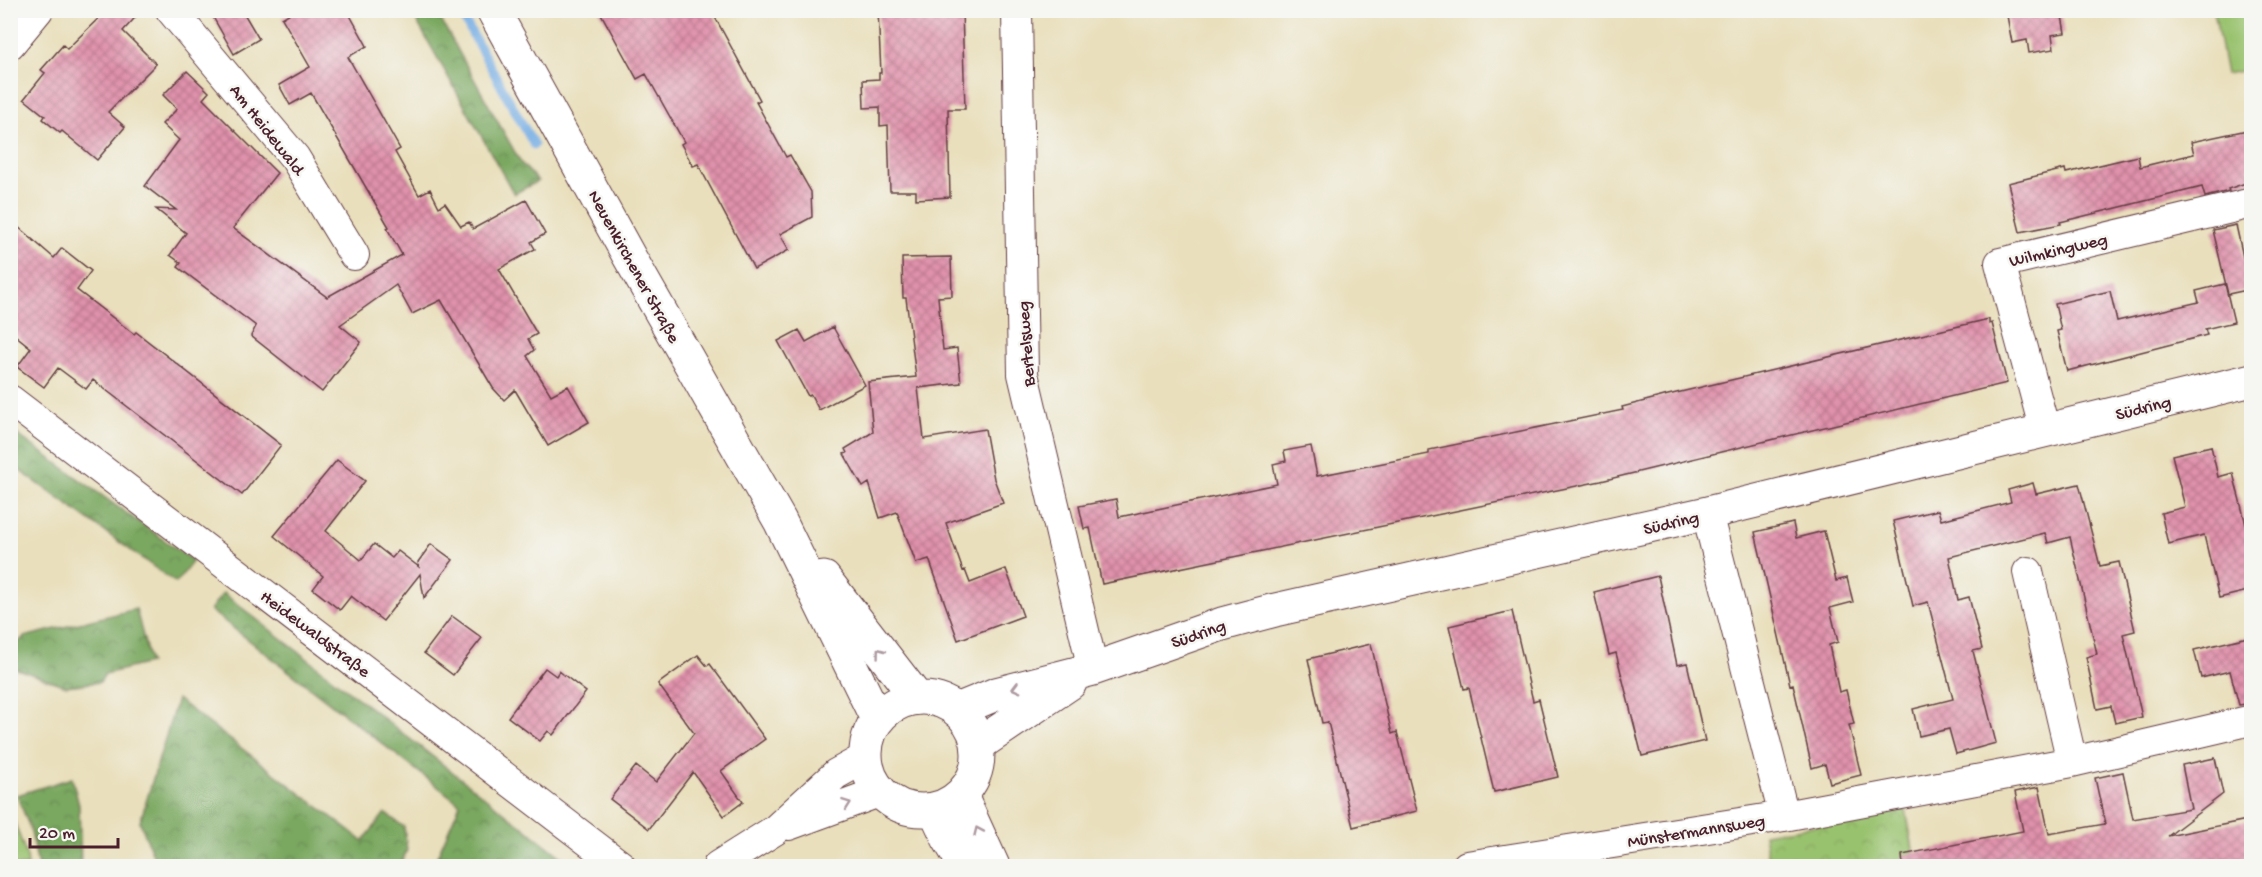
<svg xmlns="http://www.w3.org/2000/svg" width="2262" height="877" font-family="'Gochi Hand',sans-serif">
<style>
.grass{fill:#99c26e;stroke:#72704c;stroke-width:1.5}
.forest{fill:url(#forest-crowns);stroke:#626446;stroke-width:1.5}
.park{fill:url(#park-crowns);stroke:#72704c;stroke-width:1.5}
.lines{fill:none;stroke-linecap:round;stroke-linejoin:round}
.stream{stroke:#73ace3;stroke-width:9}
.building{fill:url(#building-cross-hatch)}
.minor-casing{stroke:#623c41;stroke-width:32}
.tertiary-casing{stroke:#623c41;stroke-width:35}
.secondary-casing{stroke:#623c41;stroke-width:35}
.minor{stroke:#fff;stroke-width:30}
.tertiary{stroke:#fff;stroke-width:33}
.secondary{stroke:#fff;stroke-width:33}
.oneway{stroke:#ae9aa0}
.labels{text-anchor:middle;stroke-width:5;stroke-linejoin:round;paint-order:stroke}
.street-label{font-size:18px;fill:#4a1f2b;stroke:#f6f6f2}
</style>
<defs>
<pattern id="forest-crowns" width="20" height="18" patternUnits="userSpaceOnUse" patternTransform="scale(1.5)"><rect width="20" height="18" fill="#7aa861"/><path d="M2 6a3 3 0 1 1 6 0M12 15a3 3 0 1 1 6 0" fill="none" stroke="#668850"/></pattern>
<pattern id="park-crowns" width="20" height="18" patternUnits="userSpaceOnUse" patternTransform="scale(1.5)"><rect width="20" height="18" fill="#99c26e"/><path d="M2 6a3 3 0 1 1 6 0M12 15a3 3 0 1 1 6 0" fill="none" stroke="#85a65f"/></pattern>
<pattern id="building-cross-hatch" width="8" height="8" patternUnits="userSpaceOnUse" patternTransform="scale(1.5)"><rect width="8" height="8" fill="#e092ac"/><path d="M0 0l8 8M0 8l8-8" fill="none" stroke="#b8778c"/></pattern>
</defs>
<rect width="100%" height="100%" fill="#f6f6f2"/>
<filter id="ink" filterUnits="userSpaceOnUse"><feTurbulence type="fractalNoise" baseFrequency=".0167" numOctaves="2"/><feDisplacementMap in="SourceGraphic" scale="12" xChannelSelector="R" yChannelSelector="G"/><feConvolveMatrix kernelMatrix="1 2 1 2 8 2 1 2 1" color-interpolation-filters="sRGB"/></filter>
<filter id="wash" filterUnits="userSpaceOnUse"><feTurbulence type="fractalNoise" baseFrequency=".008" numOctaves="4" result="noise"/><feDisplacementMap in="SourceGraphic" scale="24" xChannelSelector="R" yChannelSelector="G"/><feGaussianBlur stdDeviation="1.35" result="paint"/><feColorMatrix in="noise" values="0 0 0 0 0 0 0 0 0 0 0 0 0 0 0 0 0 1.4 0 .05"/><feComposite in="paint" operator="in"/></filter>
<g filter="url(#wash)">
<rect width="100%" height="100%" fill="#e9dfbc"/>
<path class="grass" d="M 2214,11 L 2251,11 L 2251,69 L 2226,74 Z
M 11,813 L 27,857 L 28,866 L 11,866 Z"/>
<path class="forest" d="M 411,11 L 436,11 L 521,163 L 538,181 L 514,194 Z
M 11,430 L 193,561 L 176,583 L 11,464 Z
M 223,593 L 573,866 L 433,866 L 460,804 L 210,610 Z
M 136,609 L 150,663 L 105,674 L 100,682 L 66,686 L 11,667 L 11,650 L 24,637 Z
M 177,699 L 363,841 L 385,813 L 404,827 L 407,850 L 400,866 L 157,866 L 140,822 Z
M 72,778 L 79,805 L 81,866 L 38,866 L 31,831 L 17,795 Z"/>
<path class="park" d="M 1906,810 L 1916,866 L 1757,866 L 1756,861 L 1768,859 L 1764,834 Z"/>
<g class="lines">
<path class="stream" d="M 459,10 L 534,145"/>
</g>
<g id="blocks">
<path class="building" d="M 107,10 L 142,10 L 123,31 L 156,64 L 108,112 L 125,127 L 97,160 L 62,131 L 60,133 L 43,119 L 45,116 L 24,99 L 45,73 L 41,70 L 63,45 L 67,49 Z
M 209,10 L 242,10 L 259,39 L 234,54 Z
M 295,10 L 347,10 L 367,46 L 348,57 L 400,149 L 395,152 L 419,195 L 430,189 L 439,207 L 445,203 L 461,226 L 469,222 L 473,229 L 526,200 L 545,234 L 531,242 L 535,249 L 499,269 L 537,334 L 528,339 L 534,350 L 527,356 L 551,395 L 568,386 L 589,422 L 548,446 L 515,390 L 504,400 L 493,388 L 441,300 L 412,314 L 396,285 L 340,325 L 361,342 L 322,392 L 251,336 L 256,326 L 178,267 L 181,263 L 170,255 L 186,233 L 156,209 L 176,210 L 145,186 L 179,140 L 162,124 L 177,109 L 163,95 L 187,71 L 209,92 L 203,99 L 277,173 L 233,228 L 327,297 L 402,255 L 387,228 L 389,227 L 311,93 L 290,105 L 279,85 L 310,67 L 282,18 Z
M 599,10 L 711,10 L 760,100 L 756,102 L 786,157 L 790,155 L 811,192 L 812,217 L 780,234 L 789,250 L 754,269 L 698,164 L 693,166 L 681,144 L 684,142 L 646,74 L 637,79 Z
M 878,10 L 962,10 L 965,109 L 948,109 L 950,197 L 916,199 L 916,191 L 890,191 L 888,125 L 880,126 L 880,107 L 864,108 L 863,80 L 879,79 L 879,73 L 881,73 Z
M 2006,10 L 2061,10 L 2065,33 L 2052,35 L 2054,49 L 2029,53 L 2027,40 L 2012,43 Z
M 2252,129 L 2252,181 L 2228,189 L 2229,191 L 2205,197 L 2202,187 L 2060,222 L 2061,224 L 2020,232 L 2008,183 L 2065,169 L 2066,173 L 2138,156 L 2140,167 L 2194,154 L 2191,142 Z
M 10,220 L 54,258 L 62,248 L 91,271 L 77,290 L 134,334 L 136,332 L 281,445 L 242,495 L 93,380 L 86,389 L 58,368 L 44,387 L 17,367 L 31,348 L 10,331 Z
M 2236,225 L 2243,257 L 2252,255 L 2252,289 L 2228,294 L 2213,230 Z
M 951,257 L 952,296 L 938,297 L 943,350 L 957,348 L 961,383 L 918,388 L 924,439 L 985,429 L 994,479 L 1003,503 L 946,523 L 963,571 L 965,570 L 970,583 L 1006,569 L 1023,616 L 958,640 L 929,559 L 916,563 L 897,512 L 880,518 L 869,483 L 863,487 L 844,454 L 847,453 L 845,449 L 873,432 L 868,382 L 916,377 L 906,298 L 903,298 L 902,258 Z
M 2225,284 L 2234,322 L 2205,329 L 2207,335 L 2067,371 L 2057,331 L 2061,330 L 2055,304 L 2110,291 L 2117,321 L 2199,302 L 2196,291 Z
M 1989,319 L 1989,324 L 1992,323 L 2007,383 L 1601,481 L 1102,584 L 1090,528 L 1084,529 L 1079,506 L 1116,499 L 1119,517 L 1277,484 L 1273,464 L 1286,461 L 1284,451 L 1311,446 L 1317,476 L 1429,454 L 1429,450 L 1623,410 L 1622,407 L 1668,395 Z
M 833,327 L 865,385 L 819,410 L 811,395 L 808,396 L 778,341 L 799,330 L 806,342 Z
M 2211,446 L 2218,477 L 2233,473 L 2252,549 L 2252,590 L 2219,598 L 2204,535 L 2168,544 L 2161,513 L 2185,507 L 2172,455 Z
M 337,460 L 365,481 L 326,531 L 361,560 L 374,544 L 392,558 L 398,551 L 419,567 L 418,562 L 431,544 L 453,560 L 424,598 L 420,574 L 383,621 L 351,596 L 340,610 L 313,589 L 323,576 L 274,536 Z
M 2033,483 L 2036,494 L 2079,484 L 2100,566 L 2119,562 L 2135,631 L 2123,634 L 2142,717 L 2115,723 L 2111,706 L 2097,709 L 2086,657 L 2097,654 L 2070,537 L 2048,543 L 2045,533 L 1949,557 L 1958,600 L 1969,597 L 1982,649 L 1973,651 L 1996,743 L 1956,754 L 1949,729 L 1919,736 L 1913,709 L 1953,699 L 1928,602 L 1913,606 L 1893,521 L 1938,510 L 1941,520 L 2011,502 L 2008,490 Z
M 1793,523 L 1796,538 L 1824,531 L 1836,581 L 1847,578 L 1853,602 L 1830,608 L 1838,642 L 1829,645 L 1839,692 L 1846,690 L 1854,724 L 1849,725 L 1861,775 L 1830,783 L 1825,764 L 1812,768 L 1793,684 L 1790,685 L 1755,532 Z
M 1658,576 L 1677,665 L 1687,663 L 1705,741 L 1642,756 L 1616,653 L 1609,655 L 1594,592 Z
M 1512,611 L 1533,701 L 1539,699 L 1558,777 L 1494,792 L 1469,688 L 1464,689 L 1449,626 Z
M 452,616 L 482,638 L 453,675 L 424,653 Z
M 2252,636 L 2252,703 L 2239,705 L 2230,671 L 2201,678 L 2194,650 Z
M 1371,644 L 1392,734 L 1397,732 L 1417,811 L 1353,827 L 1328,722 L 1322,723 L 1308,659 Z
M 698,655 L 707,666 L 710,664 L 765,739 L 721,771 L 743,802 L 724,816 L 693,772 L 649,829 L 610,799 L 636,766 L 656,782 L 694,733 L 658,684 Z
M 545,668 L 556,676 L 559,671 L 586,692 L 553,735 L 548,731 L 540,741 L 508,717 Z
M 2215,758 L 2223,794 L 2168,836 L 2252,819 L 2252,864 L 2237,867 L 1903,867 L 1902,855 L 2023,831 L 2015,792 L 2039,787 L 2049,834 L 2105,824 L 2095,778 L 2123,772 L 2133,819 L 2191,809 L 2182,765 Z"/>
</g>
</g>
<g filter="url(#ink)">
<use href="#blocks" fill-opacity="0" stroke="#623c41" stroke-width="1.5"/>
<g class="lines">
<defs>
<path id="minor" d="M 171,10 L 295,158 L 354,255
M 1017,10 L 1023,374 L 1093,669
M 10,44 L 38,10
M 10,400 L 621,866
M 2045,431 L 2000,263 L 2252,203
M 1707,513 L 1784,816
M 2028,572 L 2072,762
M 789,825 L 879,792
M 718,866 L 775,830 L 836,774 L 865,758
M 1467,866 L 1784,816 L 2072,762 L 2252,720"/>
<path id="tertiary" d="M 957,710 L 996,694 L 1093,669 L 1222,624 L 1275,610 L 1707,513 L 2252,380
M 978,745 L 1070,683"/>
<path id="secondary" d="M 493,10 L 630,258 L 780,521 L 877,719
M 824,578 L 917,698
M866 754a56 56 0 1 1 112 0a56 56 0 1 1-112 0Z
M 961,796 L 993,866
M 935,810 L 948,838 L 965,866"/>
</defs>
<use href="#minor" class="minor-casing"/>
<use href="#tertiary" class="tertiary-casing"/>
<use href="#secondary" class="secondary-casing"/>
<use href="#minor" class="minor"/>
<use href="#tertiary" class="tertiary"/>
<use href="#secondary" class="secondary"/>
</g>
<defs><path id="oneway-chevron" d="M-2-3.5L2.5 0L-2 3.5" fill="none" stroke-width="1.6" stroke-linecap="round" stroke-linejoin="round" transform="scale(1.5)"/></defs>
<g class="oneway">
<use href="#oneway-chevron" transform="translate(880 652) rotate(-127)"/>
<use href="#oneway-chevron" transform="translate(1016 688) rotate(165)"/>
<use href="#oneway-chevron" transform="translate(847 804) rotate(-20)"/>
<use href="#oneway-chevron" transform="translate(978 831) rotate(-114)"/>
</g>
</g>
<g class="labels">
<g class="street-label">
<text transform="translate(268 129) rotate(52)" y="6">Am Heidewald</text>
<text transform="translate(2058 249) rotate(-13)" y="6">Wilmkingweg</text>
<text transform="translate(635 266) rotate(61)" y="6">Neuenkirchener Straße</text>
<text transform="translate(1025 344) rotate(-94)" y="6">Bertelsweg</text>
<text transform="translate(2143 407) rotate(-14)" y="6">Südring</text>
<text transform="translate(1671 522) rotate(-13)" y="6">Südring</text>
<text transform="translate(316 633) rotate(37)" y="6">Heidewaldstraße</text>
<text transform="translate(1198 633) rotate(-19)" y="6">Südring</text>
<text transform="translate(1696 830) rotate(-9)" y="6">Münstermannsweg</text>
</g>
</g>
<rect width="2262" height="877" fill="none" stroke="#f6f6f2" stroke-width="36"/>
<path d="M30 838v9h88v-9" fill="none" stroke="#4a1f2b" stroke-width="3"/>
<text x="39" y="838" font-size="18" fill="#4a1f2b" stroke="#f6f6f2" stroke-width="4.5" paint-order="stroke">20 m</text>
</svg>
